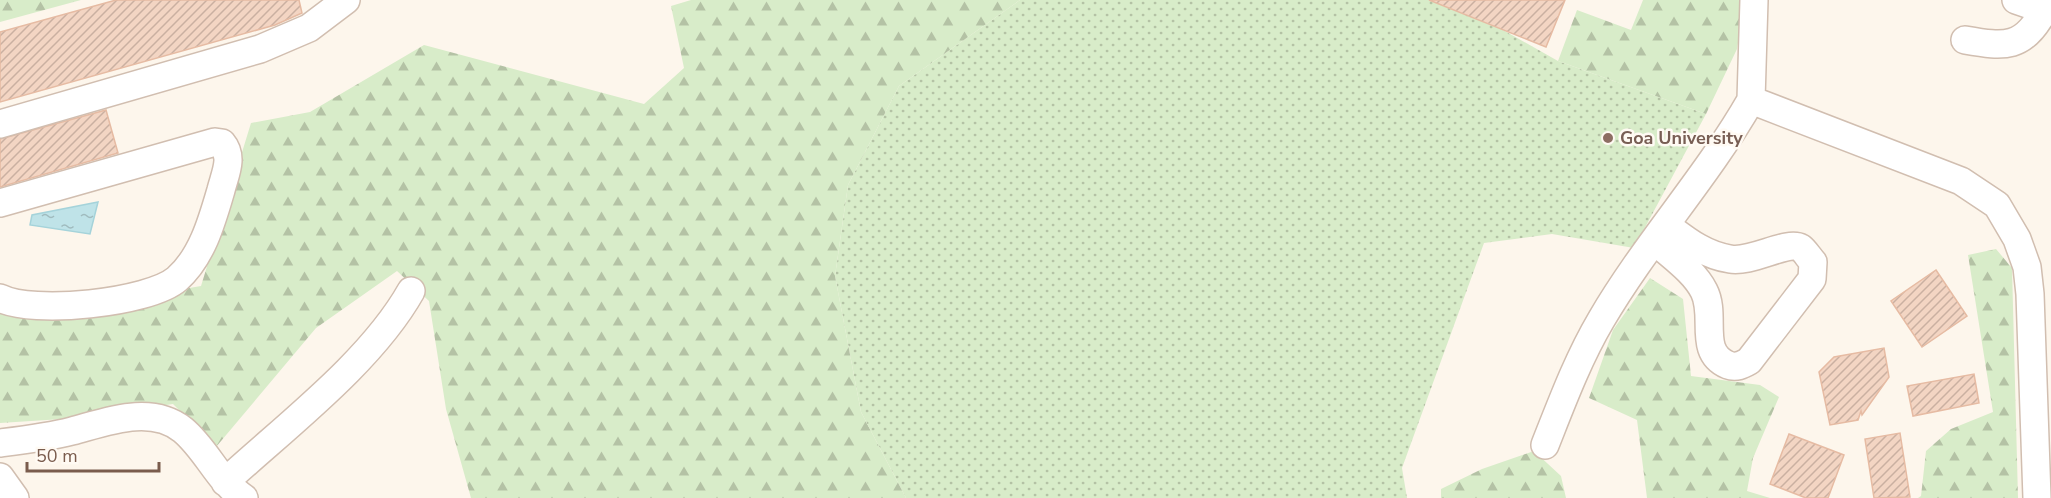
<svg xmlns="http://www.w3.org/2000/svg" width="2051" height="498" font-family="'Nunito Sans',sans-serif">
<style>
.grass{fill:url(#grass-dots)}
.forest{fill:url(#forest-firs)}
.water{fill:url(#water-ripples);stroke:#a5d3da;stroke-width:1.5}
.building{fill:url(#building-hatch);stroke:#e6bba3;stroke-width:1.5}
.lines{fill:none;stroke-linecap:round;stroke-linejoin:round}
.minor-casing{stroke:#d1beb0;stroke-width:30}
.minor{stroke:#fff;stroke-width:27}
.education-dot{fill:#8d6e63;stroke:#fffaf3;stroke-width:2}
.labels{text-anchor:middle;stroke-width:5;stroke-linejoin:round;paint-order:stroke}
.education-label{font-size:18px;font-weight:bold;fill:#785e54;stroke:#fffaf3;text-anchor:start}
</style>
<defs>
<pattern id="grass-dots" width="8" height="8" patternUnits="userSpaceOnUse" patternTransform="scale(1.5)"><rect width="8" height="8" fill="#d8ecc9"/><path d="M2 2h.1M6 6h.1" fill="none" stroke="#b4c2a5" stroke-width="1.8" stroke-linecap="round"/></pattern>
<pattern id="forest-firs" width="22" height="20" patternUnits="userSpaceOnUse" patternTransform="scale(1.5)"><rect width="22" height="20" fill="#d8ecc9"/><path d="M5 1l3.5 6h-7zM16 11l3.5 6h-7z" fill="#b4c2a5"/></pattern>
<pattern id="water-ripples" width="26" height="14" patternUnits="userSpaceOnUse" patternTransform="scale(1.5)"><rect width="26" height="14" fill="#bfe3e8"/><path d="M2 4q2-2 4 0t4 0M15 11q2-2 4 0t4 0" fill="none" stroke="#a0bbbe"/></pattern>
<pattern id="building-hatch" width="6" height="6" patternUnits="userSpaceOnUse" patternTransform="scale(1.5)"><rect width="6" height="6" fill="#f3d5c3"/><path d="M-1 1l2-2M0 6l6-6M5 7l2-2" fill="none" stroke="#cab0a1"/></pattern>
</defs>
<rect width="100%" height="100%" fill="#fdf6ec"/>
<path class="grass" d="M 1020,0 L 1450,0 L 1558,61 L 1706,114 L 1634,248 L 1552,234 L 1484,243 L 1402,468 L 1407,498 L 906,498 L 861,412 L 835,276 L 848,185 L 899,86 Z"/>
<path class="forest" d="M 0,0 L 81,0 L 0,22 Z
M 691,0 L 1020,0 L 899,86 L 848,185 L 835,276 L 861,412 L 906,498 L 471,498 L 446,409 L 429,301 L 397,271 L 316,328 L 216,447 L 173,404 L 78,418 L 0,423 L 0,307 L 60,310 L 201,286 L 251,123 L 310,112 L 424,45 L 644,104 L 684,68 L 671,6 Z
M 1643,0 L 1745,0 L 1737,49 L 1706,114 L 1558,61 L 1577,10 L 1631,30 Z
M 1996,249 L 2012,268 L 2018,498 L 1918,498 L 1921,496 L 1926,451 L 1951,429 L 1993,412 L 1968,255 Z
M 1650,278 L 1683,299 L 1691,376 L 1760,385 L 1779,397 L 1753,458 L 1747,491 L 1770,498 L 1647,498 L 1637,420 L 1589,398 L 1613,330 Z
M 1534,451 L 1561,476 L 1566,498 L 1441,498 L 1441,489 L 1482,469 Z"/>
<path class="water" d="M 98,202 L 90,234 L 30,225 L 32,215 Z"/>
<path class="building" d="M 116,0 L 299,0 L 302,13 L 275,25 L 0,102 L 0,32 Z
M 1429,0 L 1565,0 L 1546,47 Z
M 106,110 L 118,153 L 0,187 L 0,139 Z
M 1936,270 L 1967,316 L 1922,347 L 1891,301 Z
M 1884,348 L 1889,377 L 1862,415 L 1861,411 L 1858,420 L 1830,425 L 1819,372 L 1834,357 Z
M 1974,374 L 1979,403 L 1913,416 L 1907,386 Z
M 1900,433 L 1910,497 L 1874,498 L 1865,439 Z
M 1789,434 L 1844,455 L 1828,498 L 1806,498 L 1770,484 Z"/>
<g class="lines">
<defs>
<path id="minor" d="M 1754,0 L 1751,100 L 1961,181 L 1997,205 L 2017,239 L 2027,267 L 2030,294 L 2037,498
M 2016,0 L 2051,12
M 1965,40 C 2005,47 2024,49 2044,10
M 0,124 L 260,49 L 309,28 L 346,0
M 0,203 L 215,142 L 222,143 C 234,157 225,174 221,190 C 212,221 202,257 177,279 C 149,303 32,315 0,298
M 1655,241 C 1671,256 1694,271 1704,291 C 1717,316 1697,352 1728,365 C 1736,368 1742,365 1749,361 L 1812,279 L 1813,262 C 1809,258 1805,251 1801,248 C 1787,240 1752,263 1730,259 C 1704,255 1686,240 1666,225
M 0,443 C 24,440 49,437 72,431 C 106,422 151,404 183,430 C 207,450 218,481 244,498
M 1545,445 C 1562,402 1578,359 1601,320 C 1646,243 1707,177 1751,100
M 0,477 L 15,498
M 225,482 C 286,426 371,362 411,291"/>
</defs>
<use href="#minor" class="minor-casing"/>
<use href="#minor" class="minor"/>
</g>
<circle class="education-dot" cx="1608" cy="138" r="6"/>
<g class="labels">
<g class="education-label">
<text x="1620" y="144">Goa University</text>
</g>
</g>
<path d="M27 462v9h132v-9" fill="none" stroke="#7a5c4d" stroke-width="3"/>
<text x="36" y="462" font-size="18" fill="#7a5c4d" stroke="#fffaf3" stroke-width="4.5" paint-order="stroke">50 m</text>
</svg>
